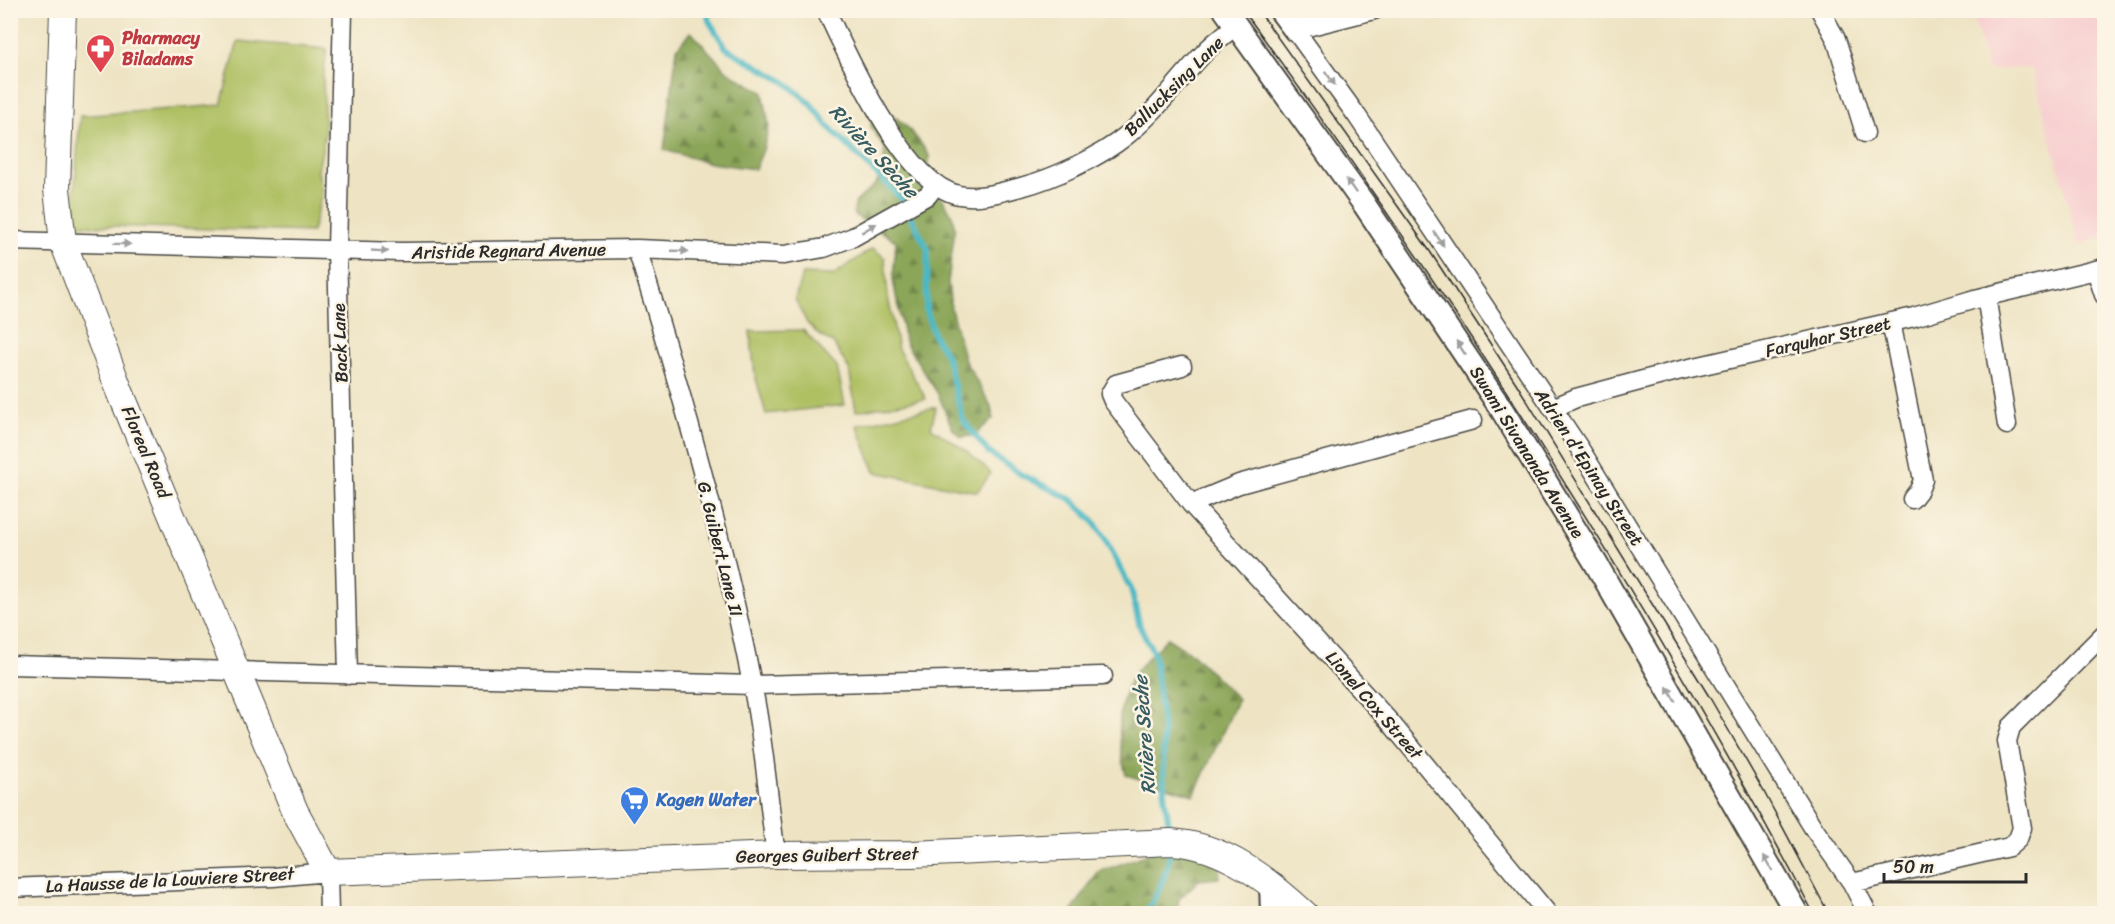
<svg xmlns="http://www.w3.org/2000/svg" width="2115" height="924" font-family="Sriracha,sans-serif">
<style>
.built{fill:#f7cfd0}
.grass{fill:#afc063;stroke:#6d7647;stroke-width:1.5}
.forest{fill:url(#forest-firs);stroke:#5b6842;stroke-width:1.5}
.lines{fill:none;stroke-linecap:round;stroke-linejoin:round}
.stream{stroke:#4ab8c4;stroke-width:6}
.minor-casing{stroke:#484742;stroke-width:21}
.tertiary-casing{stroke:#484742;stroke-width:26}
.secondary-casing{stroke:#484742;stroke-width:28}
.minor{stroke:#fff;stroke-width:18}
.tertiary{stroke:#fff;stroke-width:22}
.secondary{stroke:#fff;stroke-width:26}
.tram{stroke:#2b2b2b;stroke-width:1.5}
.oneway{fill:#a0a0a0}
.labels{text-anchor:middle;stroke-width:5;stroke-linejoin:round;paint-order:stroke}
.health-label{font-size:18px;font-weight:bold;fill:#be3a42;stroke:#fcf5e5;text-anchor:start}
.street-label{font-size:18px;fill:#2b2b2b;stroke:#fcf5e5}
.shop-label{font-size:18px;font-weight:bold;fill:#366cbe;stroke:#fcf5e5;text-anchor:start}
.water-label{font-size:20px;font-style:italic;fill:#365c61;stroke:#fcf5e5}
</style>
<defs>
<pattern id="forest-firs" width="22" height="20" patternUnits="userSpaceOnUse" patternTransform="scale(1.5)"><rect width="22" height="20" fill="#8ba659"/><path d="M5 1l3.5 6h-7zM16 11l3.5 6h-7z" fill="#72874a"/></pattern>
</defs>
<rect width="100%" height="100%" fill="#fcf5e5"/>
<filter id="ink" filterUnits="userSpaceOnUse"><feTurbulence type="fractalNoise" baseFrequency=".0167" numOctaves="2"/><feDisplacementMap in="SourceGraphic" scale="12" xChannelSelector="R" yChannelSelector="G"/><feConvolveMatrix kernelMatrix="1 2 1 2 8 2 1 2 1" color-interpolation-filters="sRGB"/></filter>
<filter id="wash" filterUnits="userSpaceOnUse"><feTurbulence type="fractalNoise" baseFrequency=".008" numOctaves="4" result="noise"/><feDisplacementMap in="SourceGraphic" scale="24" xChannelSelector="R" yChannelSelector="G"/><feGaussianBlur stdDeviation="1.35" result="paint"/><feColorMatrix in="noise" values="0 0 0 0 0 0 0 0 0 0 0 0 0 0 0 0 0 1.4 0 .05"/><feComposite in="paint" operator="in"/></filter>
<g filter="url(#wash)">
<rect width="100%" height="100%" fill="#eee4c4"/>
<path class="built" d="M 1971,11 L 2104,11 L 2104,236 L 2079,245 L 2032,68 L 1988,70 Z"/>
<path class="grass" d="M 238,41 L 327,49 L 323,78 L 325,133 L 318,171 L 322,193 L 312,232 L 72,225 L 80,116 L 221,105 Z
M 873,248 L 885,258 L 888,297 L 898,349 L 926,399 L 856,411 L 849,369 L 833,343 L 819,335 L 807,323 L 795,299 L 802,274 L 833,275 Z
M 803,330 L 837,367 L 845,405 L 766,414 L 755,375 L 750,331 Z
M 936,407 L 931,428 L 967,451 L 991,473 L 977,492 L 875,472 L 857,425 Z"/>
<path class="forest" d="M 691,32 L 728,72 L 763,92 L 769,126 L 763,150 L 755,169 L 710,163 L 664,150 L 677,48 Z
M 882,109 C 904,120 917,137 930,157 L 926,170 L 952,215 L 955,229 L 948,282 L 951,309 L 965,361 L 991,406 L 993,419 L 973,436 L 961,437 L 952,428 L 938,394 L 905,342 L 893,280 L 896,241 L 853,214 L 856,202 L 876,184 L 882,173 L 885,149 L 871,127 L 871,115 Z
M 1167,638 L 1192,654 L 1238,699 L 1194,795 L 1126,775 C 1118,744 1115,707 1132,678 C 1140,663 1156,651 1167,638 Z
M 1173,845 L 1221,861 L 1219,878 L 1199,880 L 1179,899 L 1177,913 L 1070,914 L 1098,872 Z"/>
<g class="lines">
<path class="stream" d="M 707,10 L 709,21 L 726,48 L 785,82 L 810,103 L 829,127 L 902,199 L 928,250 L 926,310 L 934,336 L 946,354 L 963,420 L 988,452 L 1022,475 L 1071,499 L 1092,519 L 1105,539 L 1131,589 L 1140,627 L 1154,654 L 1163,729 L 1164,794 L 1171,837
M 1145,914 C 1159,893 1168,872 1171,847"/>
</g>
</g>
<g filter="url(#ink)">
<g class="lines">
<defs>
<path id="minor" d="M 343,10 L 337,249 L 348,675
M 826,10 C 848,57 905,185 959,195 C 980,199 1001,192 1021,187 C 1055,178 1100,157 1127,135 C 1157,111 1179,79 1205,52 C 1214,42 1226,34 1236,25
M 1374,10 L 1295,30 L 1357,116 L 1580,449 L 1814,829 L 1852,883 L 1868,914
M 1820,10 L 1836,39 L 1865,133
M 10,241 L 401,252 L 637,249 L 784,255 L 824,248 L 853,237 L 928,195 L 936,184
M 637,249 C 682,392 723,537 752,684 C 764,740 768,798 776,855
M 2096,270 L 2104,295
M 1986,296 L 2007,425
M 1891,322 L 1923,480 L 1919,490 L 1912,499
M 1182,366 L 1116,384 L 1110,394 L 1113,401 L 1191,504 L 1390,722 L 1548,914
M 1553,408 L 1576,398 L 1677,371 L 1914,317 L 1975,299 L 2104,268
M 1191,504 L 1239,484 L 1473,420
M 10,665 L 753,685 L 1103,676
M 1852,883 L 2009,847 L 2018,839 L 2022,828 L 2007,741 L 2011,727 L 2104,634
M 10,888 L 273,877 L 328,872 L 329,914"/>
<path id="tertiary" d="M 1225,10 L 1364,204 L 1502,410 L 1595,562 L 1797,914
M 1280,10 L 1295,30
M 1271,883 L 1272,914"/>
<path id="secondary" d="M 63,10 L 57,189 L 63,242 L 119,389 L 295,811 L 328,872 L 776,855 L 912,854 L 1171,842 C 1224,845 1268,880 1305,914"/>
</defs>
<use href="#minor" class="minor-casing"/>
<use href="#tertiary" class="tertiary-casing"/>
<use href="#secondary" class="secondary-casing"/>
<use href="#minor" class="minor"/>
<use href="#tertiary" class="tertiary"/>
<use href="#secondary" class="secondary"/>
<path class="tram" d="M 1243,10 C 1454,298 1647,599 1814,914
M 1258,10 L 1429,250 L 1516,383 L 1710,698 L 1763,790 L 1829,914"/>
</g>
<defs><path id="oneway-solid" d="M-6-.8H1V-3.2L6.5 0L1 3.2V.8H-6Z" transform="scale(1.5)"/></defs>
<g class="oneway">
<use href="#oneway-solid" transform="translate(1330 78) rotate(54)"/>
<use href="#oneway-solid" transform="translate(1351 186) rotate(-125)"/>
<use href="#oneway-solid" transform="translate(869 228) rotate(-31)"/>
<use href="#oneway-solid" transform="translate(1439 239) rotate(56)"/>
<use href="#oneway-solid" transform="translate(122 244) rotate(1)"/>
<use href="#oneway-solid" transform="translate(380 251) rotate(3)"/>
<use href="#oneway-solid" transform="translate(680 251) rotate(2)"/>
<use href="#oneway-solid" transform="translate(1461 348) rotate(-123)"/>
<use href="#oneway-solid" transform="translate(1671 694) rotate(-120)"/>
<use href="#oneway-solid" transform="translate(1768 863) rotate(-120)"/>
</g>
</g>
<defs>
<symbol id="pharmacy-pin" viewBox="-11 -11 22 30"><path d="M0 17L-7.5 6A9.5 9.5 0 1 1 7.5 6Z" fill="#e0444e" stroke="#fcf5e5"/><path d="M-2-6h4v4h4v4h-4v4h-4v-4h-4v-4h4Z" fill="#fff"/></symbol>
<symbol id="supermarket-pin" viewBox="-11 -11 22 30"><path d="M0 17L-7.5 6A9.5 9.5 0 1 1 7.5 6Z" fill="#3f7fe0" stroke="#fcf5e5"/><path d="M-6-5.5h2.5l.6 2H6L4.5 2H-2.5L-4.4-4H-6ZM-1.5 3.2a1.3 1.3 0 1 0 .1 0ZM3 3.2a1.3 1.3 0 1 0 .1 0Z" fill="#fff"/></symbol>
</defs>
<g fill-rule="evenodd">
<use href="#pharmacy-pin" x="84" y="32" width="33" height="45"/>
<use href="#supermarket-pin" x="618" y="784" width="33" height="45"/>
</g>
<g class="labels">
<g class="health-label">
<text x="122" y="44">Pharmacy<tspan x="122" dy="21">Biladams</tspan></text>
</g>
<g class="street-label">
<text transform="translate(1174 86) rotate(-45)" y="6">Ballucksing Lane</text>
<text transform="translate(509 251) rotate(-1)" y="6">Aristide Regnard Avenue</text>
<text transform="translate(1828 337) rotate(-13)" y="6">Farquhar Street</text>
<text transform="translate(340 343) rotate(-92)" y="6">Back Lane</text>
<text transform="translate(146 452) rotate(67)" y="6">Floreal Road</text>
<text transform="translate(1527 452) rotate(58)" y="6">Swami Sivananda Avenue</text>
<text transform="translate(1589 467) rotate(57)" y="6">Adrien d'Epinay Street</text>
<text transform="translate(720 549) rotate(76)" y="6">G. Guibert Lane II</text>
<text transform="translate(1374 705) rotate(49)" y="6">Lionel Cox Street</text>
<text transform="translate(827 855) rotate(-1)" y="6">Georges Guibert Street</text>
<text transform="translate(170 880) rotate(-3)" y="6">La Hausse de la Louviere Street</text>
</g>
<g class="shop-label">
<text x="656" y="806">Kagen Water</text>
</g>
<g class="water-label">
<text transform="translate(874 151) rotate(47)" y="7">Rivière Sèche</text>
<text transform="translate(1144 735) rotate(-94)" y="7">Rivière Sèche</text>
</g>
</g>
<rect width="2115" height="924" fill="none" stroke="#fcf5e5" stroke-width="36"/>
<path d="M1884 873v9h142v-9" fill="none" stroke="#2b2b2b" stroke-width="3"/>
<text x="1893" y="873" font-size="18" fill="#2b2b2b" stroke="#fcf5e5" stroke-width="4.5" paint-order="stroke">50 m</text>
</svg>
